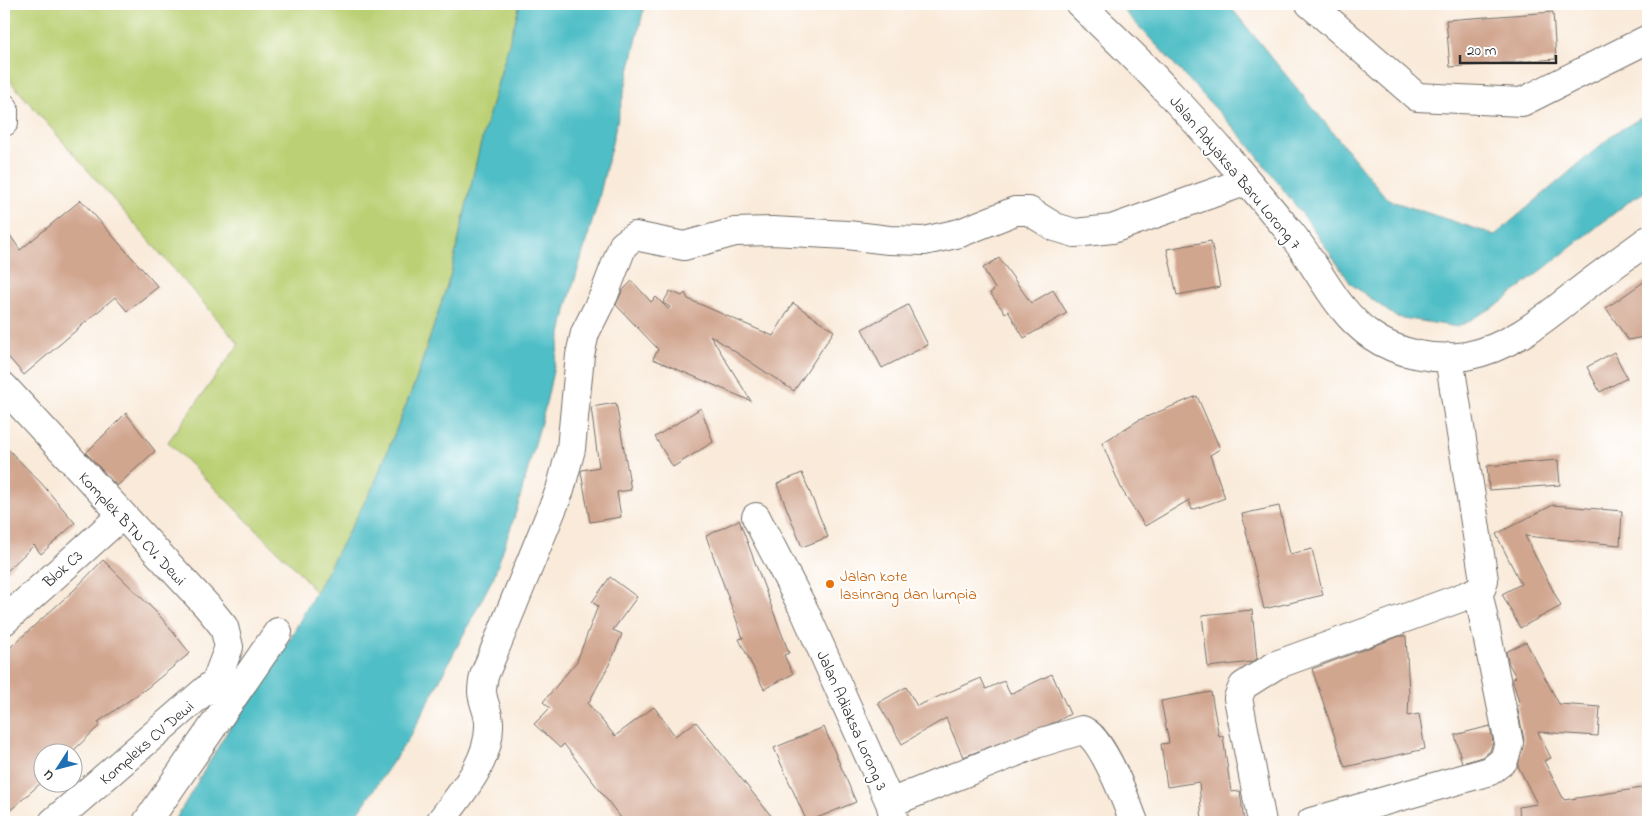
<svg xmlns="http://www.w3.org/2000/svg" width="1652" height="826" font-family="'Indie Flower',sans-serif">
<style>
.green{fill:#bbd074;stroke:#737e50}
.water{fill:#50bec6;stroke:#3e7478}
.building{fill:#d1a68f}
.lines{fill:none;stroke-linecap:round;stroke-linejoin:round}
.street-casing{stroke:#736e68;stroke-width:30}
.street{stroke:#fff;stroke-width:28}
.food-dot{fill:#e8710a;stroke:#fff;stroke-width:2}
.labels{text-anchor:middle;stroke-width:4;stroke-linejoin:round;paint-order:stroke}
.street-label{font-size:16px;fill:#2b2b2b;stroke:#fff}
.food-label{font-size:16px;fill:#c56008;stroke:#fff;text-anchor:start}
</style>
<rect width="100%" height="100%" fill="#fff"/>
<filter id="ink" filterUnits="userSpaceOnUse"><feTurbulence type="fractalNoise" baseFrequency=".02" numOctaves="2"/><feDisplacementMap in="SourceGraphic" scale="10" xChannelSelector="R" yChannelSelector="G"/><feConvolveMatrix kernelMatrix="1 2 1 2 8 2 1 2 1" color-interpolation-filters="sRGB"/></filter>
<filter id="wash" filterUnits="userSpaceOnUse"><feTurbulence type="fractalNoise" baseFrequency=".0096" numOctaves="4" result="noise"/><feDisplacementMap in="SourceGraphic" scale="20" xChannelSelector="R" yChannelSelector="G"/><feGaussianBlur stdDeviation="1.12" result="paint"/><feColorMatrix in="noise" values="0 0 0 0 0 0 0 0 0 0 0 0 0 0 0 0 0 1.4 0 .05"/><feComposite in="paint" operator="in"/></filter>
<g filter="url(#wash)">
<rect width="100%" height="100%" fill="#f9ead9"/>
<path class="green" d="M 4,4 L 520,4 L 479,150 L 451,273 L 416,380 L 374,485 L 316,593 L 299,572 L 168,442 L 239,344 L 4,74 Z"/>
<path class="water" d="M 520,4 L 645,4 L 598,202 L 567,306 L 545,408 L 516,512 L 494,576 L 411,735 L 352,822 L 174,822 L 234,720 L 291,637 L 374,485 L 416,380 L 451,273 L 479,150 Z
M 1118,4 L 1228,4 L 1388,200 L 1495,235 L 1615,133 L 1648,114 L 1648,190 L 1631,200 L 1499,304 L 1458,327 L 1396,317 L 1351,284 L 1310,224 L 1244,139 Z"/>
<g id="blocks">
<path class="building" d="M 1553,12 L 1556,59 L 1450,67 L 1446,20 Z
M 81,200 L 158,287 L 127,311 L 115,297 L 24,375 L 4,352 L 4,226 L 20,250 Z
M 1211,241 L 1220,287 L 1177,295 L 1167,249 Z
M 999,258 L 1031,303 L 1053,290 L 1067,313 L 1024,338 L 1008,311 L 1005,313 L 990,293 L 995,289 L 983,268 Z
M 1648,279 L 1648,336 L 1628,340 L 1606,308 Z
M 632,281 L 651,302 L 656,297 L 668,309 L 670,307 L 663,303 L 670,291 L 682,296 L 685,293 L 688,299 L 773,336 L 793,303 L 834,331 L 794,391 L 710,335 L 751,401 L 653,359 L 658,349 L 616,305 L 622,291 Z
M 908,305 L 928,345 L 882,368 L 862,329 Z
M 1614,352 L 1627,378 L 1600,392 L 1587,367 Z
M 1197,396 L 1220,449 L 1210,455 L 1225,498 L 1192,510 L 1189,500 L 1145,526 L 1122,490 L 1102,443 L 1139,420 Z
M 616,403 L 631,490 L 617,492 L 621,517 L 590,522 L 581,472 L 582,470 L 599,467 L 591,407 Z
M 701,408 L 713,442 L 673,467 L 655,437 Z
M 126,413 L 155,451 L 117,486 L 86,453 Z
M 4,445 L 41,483 L 75,523 L 41,554 L 34,545 L 4,574 Z
M 1558,460 L 1560,485 L 1489,490 L 1487,466 Z
M 802,473 L 828,537 L 802,547 L 777,484 Z
M 1553,505 L 1622,511 L 1620,545 L 1525,536 L 1561,606 L 1520,628 L 1502,594 L 1521,584 L 1496,534 Z
M 1279,506 L 1290,554 L 1312,549 L 1323,595 L 1264,609 L 1242,514 Z
M 739,520 L 789,653 L 784,655 L 793,674 L 764,689 L 739,639 L 743,638 L 706,536 Z
M 103,560 L 159,615 L 190,653 L 147,688 L 98,722 L 100,725 L 70,754 L 42,754 L 42,782 L 4,816 L 4,653 L 74,590 Z
M 610,577 L 637,597 L 613,630 L 622,634 L 611,661 L 588,704 L 615,736 L 654,707 L 675,736 L 696,722 L 776,822 L 624,822 L 564,744 L 560,748 L 534,724 L 550,708 L 543,702 L 577,661 L 598,606 L 592,602 Z
M 1252,610 L 1257,659 L 1252,662 L 1208,667 L 1202,615 Z
M 1400,636 L 1406,636 L 1409,693 L 1408,716 L 1419,714 L 1425,749 L 1345,767 L 1312,669 Z
M 1526,642 L 1559,704 L 1600,707 L 1598,736 L 1538,732 L 1551,758 L 1544,761 L 1564,800 L 1648,787 L 1648,822 L 1520,822 L 1519,807 L 1537,804 L 1518,766 L 1524,740 L 1517,706 L 1520,705 L 1512,679 L 1516,677 L 1509,664 L 1506,652 Z
M 1052,674 L 1070,714 L 1056,722 L 963,757 L 946,718 L 902,744 L 878,703 L 906,687 L 917,706 L 981,678 L 986,689 L 1004,681 L 1010,694 Z
M 1211,692 L 1219,737 L 1223,736 L 1231,792 L 1240,791 L 1244,822 L 1202,822 L 1199,782 L 1167,787 L 1161,744 L 1169,743 L 1161,701 Z
M 1490,726 L 1493,742 L 1490,751 L 1483,757 L 1462,763 L 1455,735 Z
M 824,727 L 856,802 L 807,822 L 774,748 Z"/>
</g>
</g>
<g filter="url(#ink)">
<use href="#blocks" fill-opacity="0" stroke="#736e68" stroke-width="1"/>
<g class="lines">
<defs>
<path id="street" d="M 1080,4 C 1110,33 1141,62 1169,93 C 1211,137 1250,184 1289,231 C 1318,265 1334,310 1372,336 C 1398,354 1435,361 1466,356 C 1510,348 1544,319 1578,292 C 1601,274 1625,257 1648,240
M 1310,4 L 1417,97 L 1522,102 L 1648,39
M 4,108 L 4,122
M 4,387 L 207,606 L 224,627 L 229,647 L 216,681 L 53,822
M 756,517 L 805,612 L 890,803 L 895,822
M 4,621 L 121,516
M 890,803 L 1036,744 L 1082,730 C 1101,734 1127,803 1134,822
M 147,822 L 278,632
M 440,822 C 460,794 489,763 489,726 C 490,714 483,704 482,692 C 482,687 483,681 484,676 L 560,490 L 571,449 L 580,355 L 585,333 L 604,295 L 623,245 L 635,236 L 684,246 L 735,232 L 772,231 L 847,235 L 889,240 L 924,241 L 960,233 L 1015,211 L 1029,211 L 1055,227 L 1075,233 L 1112,229 L 1247,181
M 1262,822 L 1238,698 L 1243,686 L 1276,665 L 1471,594 L 1482,587 L 1484,580 L 1449,357
M 1311,822 L 1490,771 L 1504,760 L 1509,743 L 1478,591"/>
</defs>
<use href="#street" class="street-casing"/>
<use href="#street" class="street"/>
</g>
</g>
<circle class="food-dot" cx="830" cy="584" r="5"/>
<g class="labels">
<g class="street-label">
<text transform="translate(1236 172) rotate(50)" y="6">Jalan Adyaksa Baru Lorong 7</text>
<text transform="translate(133 528) rotate(47)" y="6">Komplek BTN CV. Dewi</text>
<text transform="translate(62 568) rotate(-42)" y="6">Blok C3</text>
<text transform="translate(853 720) rotate(66)" y="6">Jalan Adiaksa Lorong 3</text>
<text transform="translate(146 742) rotate(-41)" y="6">Kompleks CV Dewi</text>
</g>
<g class="food-label">
<text x="840" y="581">Jalan kote<tspan x="840" dy="18">lasinrang dan lumpia</tspan></text>
</g>
</g>
<rect width="1652" height="826" fill="none" stroke="#fff" stroke-width="20"/>
<g transform="translate(58 768) rotate(234)"><circle r="24" fill="#ffffff" stroke="#aaaaaa"/>
<path d="M0-4L9 19L0 12L-9 19Z" fill="#1f6fb2"/>
<text y="-8" font-size="14" font-weight="bold" text-anchor="middle" fill="#2b2b2b">U</text>
</g>
<path d="M1460 55v8h96v-8" fill="none" stroke="#2b2b2b" stroke-width="2.5"/>
<text x="1467" y="55" font-size="15" fill="#2b2b2b" stroke="#ffffff" stroke-width="4" paint-order="stroke">20 m</text>
</svg>
